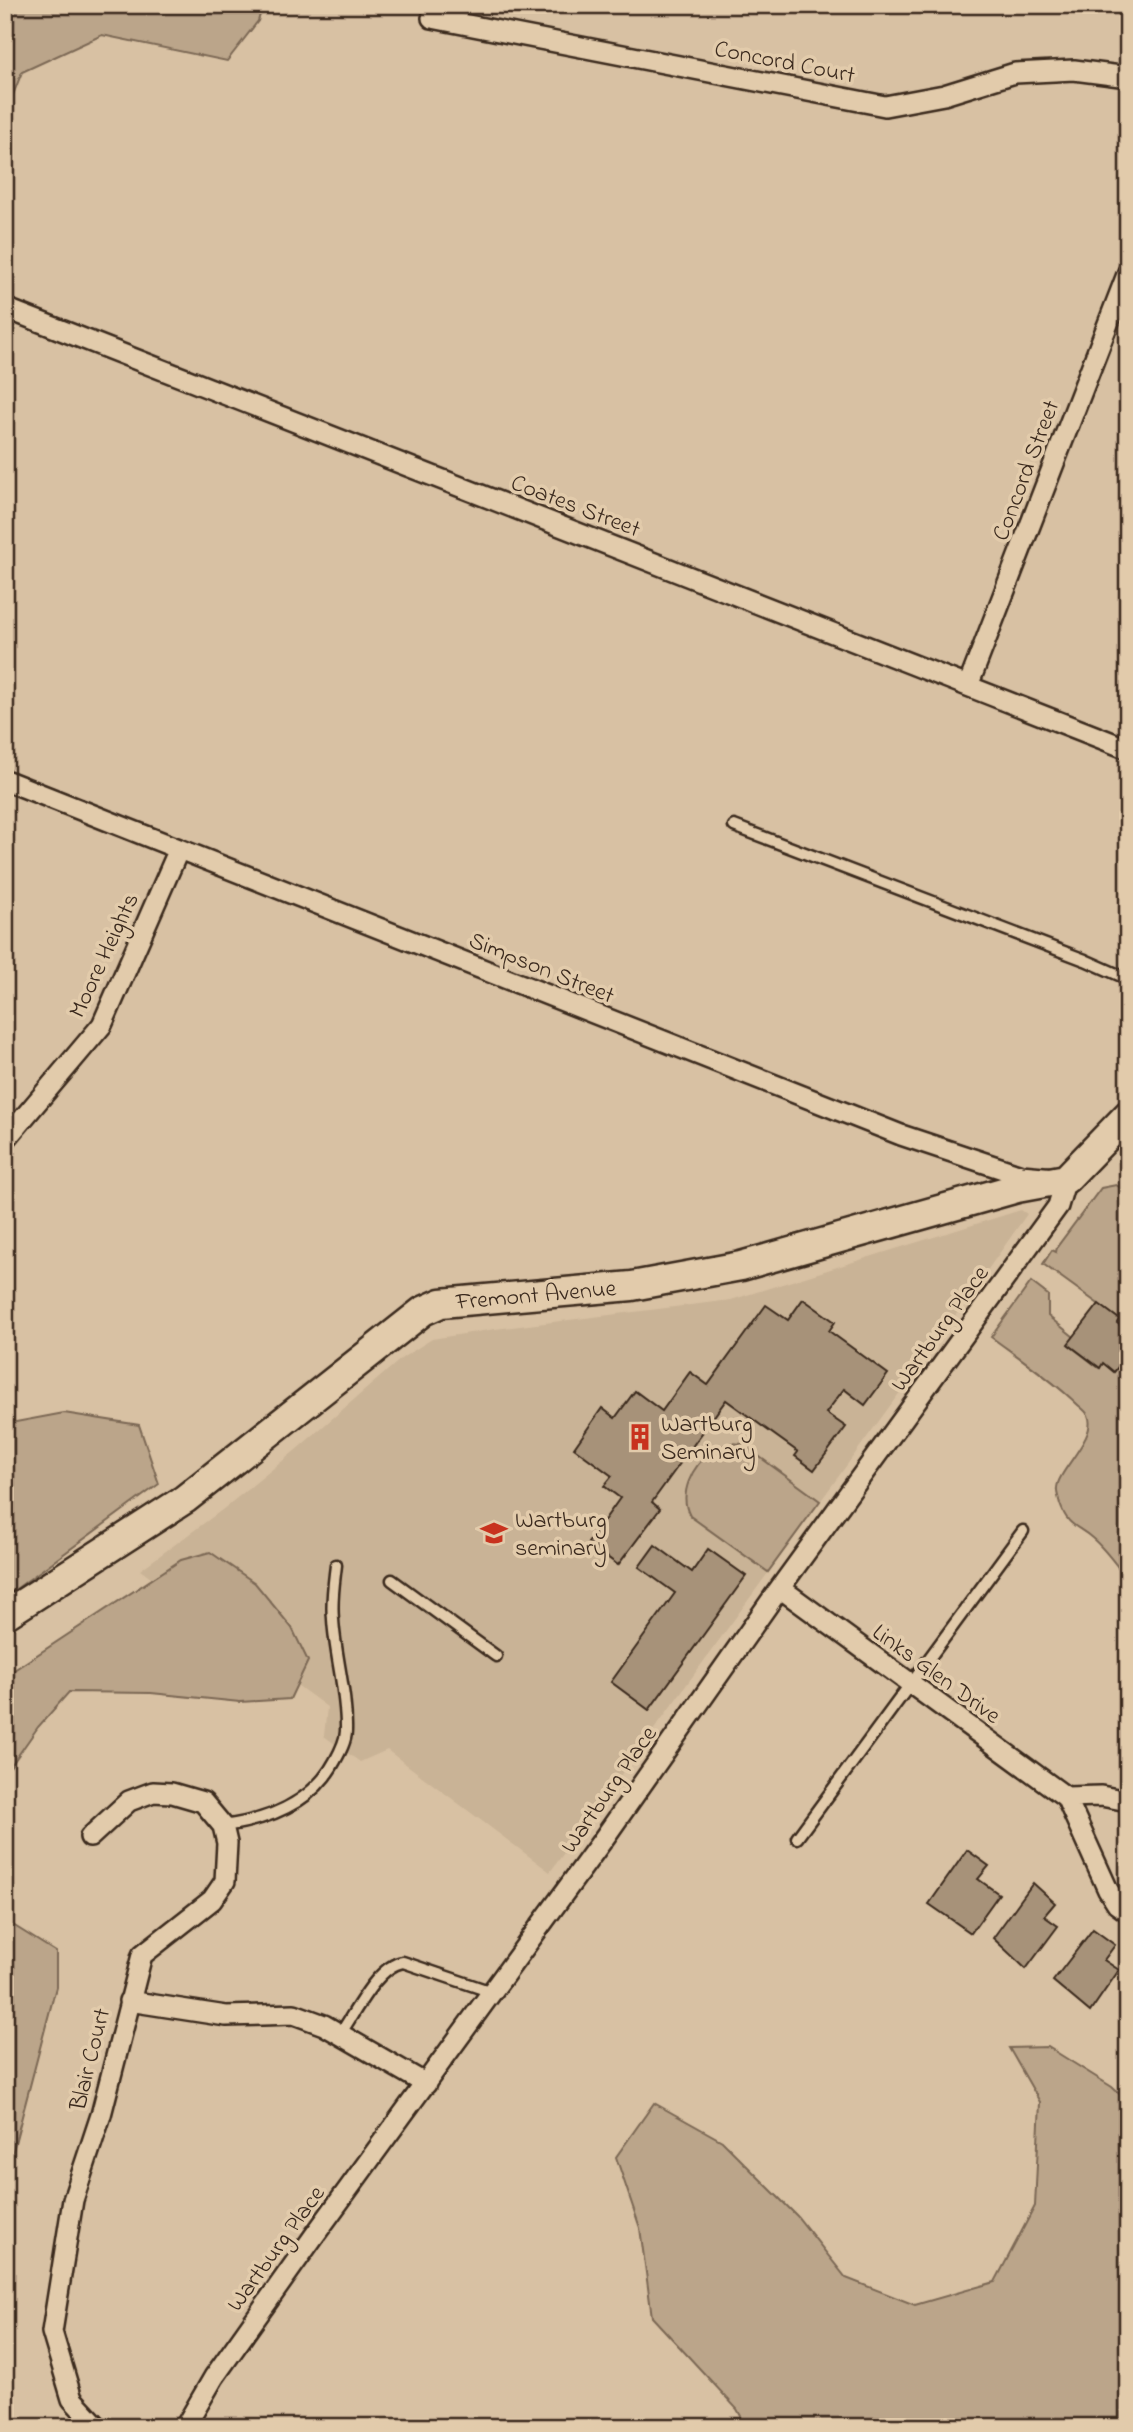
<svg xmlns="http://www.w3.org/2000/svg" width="1133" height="2432" font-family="'Indie Flower',sans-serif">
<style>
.built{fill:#c9b396}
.green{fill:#bba58a;stroke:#7b6854;stroke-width:2}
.building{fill:#a79279;stroke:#3b2a1e;stroke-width:2}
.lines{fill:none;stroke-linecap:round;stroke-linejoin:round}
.lane-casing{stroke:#3b2a1e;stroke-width:15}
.street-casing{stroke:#3b2a1e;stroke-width:24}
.secondary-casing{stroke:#3b2a1e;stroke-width:33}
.lane{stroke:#e2cbab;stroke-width:10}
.street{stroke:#e2cbab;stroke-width:19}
.secondary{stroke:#e2cbab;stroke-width:28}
.labels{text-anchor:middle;stroke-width:7;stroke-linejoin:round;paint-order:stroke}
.street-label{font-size:24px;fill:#3b2a1e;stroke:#e2cbab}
.poi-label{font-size:24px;fill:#3b2a1e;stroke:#e2cbab;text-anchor:start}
</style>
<rect width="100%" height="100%" fill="#d8c1a3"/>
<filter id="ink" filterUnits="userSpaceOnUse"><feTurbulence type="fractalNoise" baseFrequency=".0143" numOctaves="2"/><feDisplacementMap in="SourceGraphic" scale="14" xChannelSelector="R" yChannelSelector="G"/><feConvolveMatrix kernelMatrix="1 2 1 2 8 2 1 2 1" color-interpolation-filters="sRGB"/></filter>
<g filter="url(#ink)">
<path class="built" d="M 1021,1210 L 1027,1214 L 938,1340 L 550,1872 L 387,1750 L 360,1762 L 324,1736 L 327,1707 L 140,1570 L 222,1510 L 296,1450 L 402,1358 L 432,1339 L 495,1329 L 731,1300 Z"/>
<path class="green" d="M 5,5 L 263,5 L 258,21 L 227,61 L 102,35 L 22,72 L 5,115 Z
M 1116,1185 L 1128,1192 L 1128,1331 L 1117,1323 L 1119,1319 L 1043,1264 L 1052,1250 L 1056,1252 L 1057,1247 L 1101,1188 Z
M 1031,1282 L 1048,1295 L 1048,1316 L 1074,1337 L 1069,1345 L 1099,1368 L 1103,1363 L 1115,1371 L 1128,1354 L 1128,1576 L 1124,1575 C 1114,1562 1104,1548 1092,1538 C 1077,1525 1068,1527 1060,1504 C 1059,1499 1056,1492 1057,1488 C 1058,1470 1098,1437 1088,1415 C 1086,1411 1080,1407 1077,1404 C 1051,1379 1021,1359 991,1337 Z
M 64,1413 L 139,1425 L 159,1484 L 5,1597 L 5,1424 Z
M 731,1443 L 742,1444 L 820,1501 L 768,1572 L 690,1516 C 678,1494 692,1466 711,1452 C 716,1448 724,1446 731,1443 Z
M 210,1552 L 255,1583 L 292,1628 L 308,1661 L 290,1699 L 240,1702 L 151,1693 L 69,1692 L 38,1727 L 5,1774 L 5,1676 L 181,1560 Z
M 5,1920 L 56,1952 L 56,1987 L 5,2181 Z
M 1048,2047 L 1112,2087 L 1128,2102 L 1128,2427 L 747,2427 L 737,2409 L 652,2317 L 640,2228 L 616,2157 L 654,2103 L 722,2141 L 797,2216 L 846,2278 L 915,2305 L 995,2282 L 1035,2206 L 1040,2102 L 1009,2048 Z"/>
<path class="building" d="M 803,1299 L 835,1322 L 829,1331 L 888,1374 L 865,1405 L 844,1389 L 826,1413 L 846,1427 L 814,1470 L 795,1456 L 798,1452 L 726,1400 L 652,1502 L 660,1509 L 618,1565 L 588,1543 L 620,1498 L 604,1486 L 612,1476 L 574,1448 L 602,1408 L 615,1418 L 635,1391 L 662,1411 L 690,1372 L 708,1385 L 766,1305 L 788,1320 Z
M 1099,1304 L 1119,1319 L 1117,1323 L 1128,1331 L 1128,1354 L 1114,1372 L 1103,1363 L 1100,1368 L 1068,1344 Z
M 655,1545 L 692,1572 L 708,1549 L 746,1576 L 649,1710 L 611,1682 L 675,1593 L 639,1567 Z
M 967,1850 L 989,1866 L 978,1879 L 999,1894 L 971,1933 L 929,1904 Z
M 1033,1883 L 1055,1903 L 1044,1916 L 1058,1926 L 1026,1969 L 993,1938 Z
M 1093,1929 L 1115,1945 L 1104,1960 L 1119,1970 L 1090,2012 L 1053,1981 Z"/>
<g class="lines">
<defs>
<path id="lane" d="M 734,826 L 1085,960 L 1128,979
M 392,1580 L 496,1656
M 223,1826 C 268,1820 312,1804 335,1761 C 340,1752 346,1741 346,1731 C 347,1693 335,1656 333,1619 C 331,1600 334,1583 336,1565
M 797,1838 L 1023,1531
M 340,2034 C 355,2013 377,1966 403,1962 L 492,1992"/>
<path id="street" d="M 432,18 L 885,106 L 944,95 L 1015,73 L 1074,70 L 1128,77
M 5,308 L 1128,749
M 968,686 L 1128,272
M 5,780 L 901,1135 L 1021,1175 L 1066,1179 L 1058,1206 L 777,1592 L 602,1841 L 314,2236 L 214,2377 L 185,2427
M 5,1140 L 102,1025 L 179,849
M 780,1588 L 1066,1797 L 1108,1890 L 1117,1904 L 1128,1912
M 1066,1797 L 1101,1796 L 1128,1801
M 90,1837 L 129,1801 L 153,1792 L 172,1793 L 203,1802 L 223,1826 L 227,1843 L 225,1881 L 212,1900 L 142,1955 L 101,2115 L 73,2200 L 52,2332 L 72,2399 L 98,2427
M 129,2001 L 226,2016 L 294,2014 L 324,2025 L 426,2084"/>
<path id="secondary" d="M 5,1615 L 185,1499 L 423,1311 L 441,1303 L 632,1286 L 741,1266 L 1017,1188 L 1066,1179 L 1128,1115"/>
</defs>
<use href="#lane" class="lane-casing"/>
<use href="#street" class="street-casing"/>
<use href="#secondary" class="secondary-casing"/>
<use href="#lane" class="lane"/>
<use href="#street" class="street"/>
<use href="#secondary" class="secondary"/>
</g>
</g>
<defs>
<symbol id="building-bare" viewBox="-9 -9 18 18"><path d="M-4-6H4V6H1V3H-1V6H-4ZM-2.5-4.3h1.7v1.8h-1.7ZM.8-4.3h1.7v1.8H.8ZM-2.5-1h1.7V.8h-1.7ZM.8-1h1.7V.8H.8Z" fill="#c8321e" stroke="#e2cbab" stroke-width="2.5" paint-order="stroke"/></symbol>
<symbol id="university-bare" viewBox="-9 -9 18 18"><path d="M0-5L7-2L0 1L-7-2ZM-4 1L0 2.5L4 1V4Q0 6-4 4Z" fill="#c8321e" stroke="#e2cbab" stroke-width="2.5" paint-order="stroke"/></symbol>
</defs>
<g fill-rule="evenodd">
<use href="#building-bare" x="621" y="1418" width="38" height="38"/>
<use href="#university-bare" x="475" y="1514" width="38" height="38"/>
</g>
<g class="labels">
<g class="street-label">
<text transform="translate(785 61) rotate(11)" y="8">Concord Court</text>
<text transform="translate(1025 470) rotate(-69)" y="8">Concord Street</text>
<text transform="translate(576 505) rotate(21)" y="8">Coates Street</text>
<text transform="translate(103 955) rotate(-65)" y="8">Moore Heights</text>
<text transform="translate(542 967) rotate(22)" y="8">Simpson Street</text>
<text transform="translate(536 1294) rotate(-5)" y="8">Fremont Avenue</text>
<text transform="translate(939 1328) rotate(-54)" y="8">Wartburg Place</text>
<text transform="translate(937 1673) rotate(36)" y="8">Links Glen Drive</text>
<text transform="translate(608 1789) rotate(-55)" y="8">Wartburg Place</text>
<text transform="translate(89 2059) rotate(-76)" y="8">Blair Court</text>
<text transform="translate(275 2248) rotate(-54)" y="8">Wartburg Place</text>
</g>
<g class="poi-label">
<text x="661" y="1431">Wartburg<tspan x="661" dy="28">Seminary</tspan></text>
<text x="515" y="1527">Wartburg<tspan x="515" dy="28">seminary</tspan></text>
</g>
</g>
<rect width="1133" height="2432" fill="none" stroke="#e2cbab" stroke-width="28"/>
<rect x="14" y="14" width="1105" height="2404" fill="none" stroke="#3b2a1e" stroke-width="2.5" filter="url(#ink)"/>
</svg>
